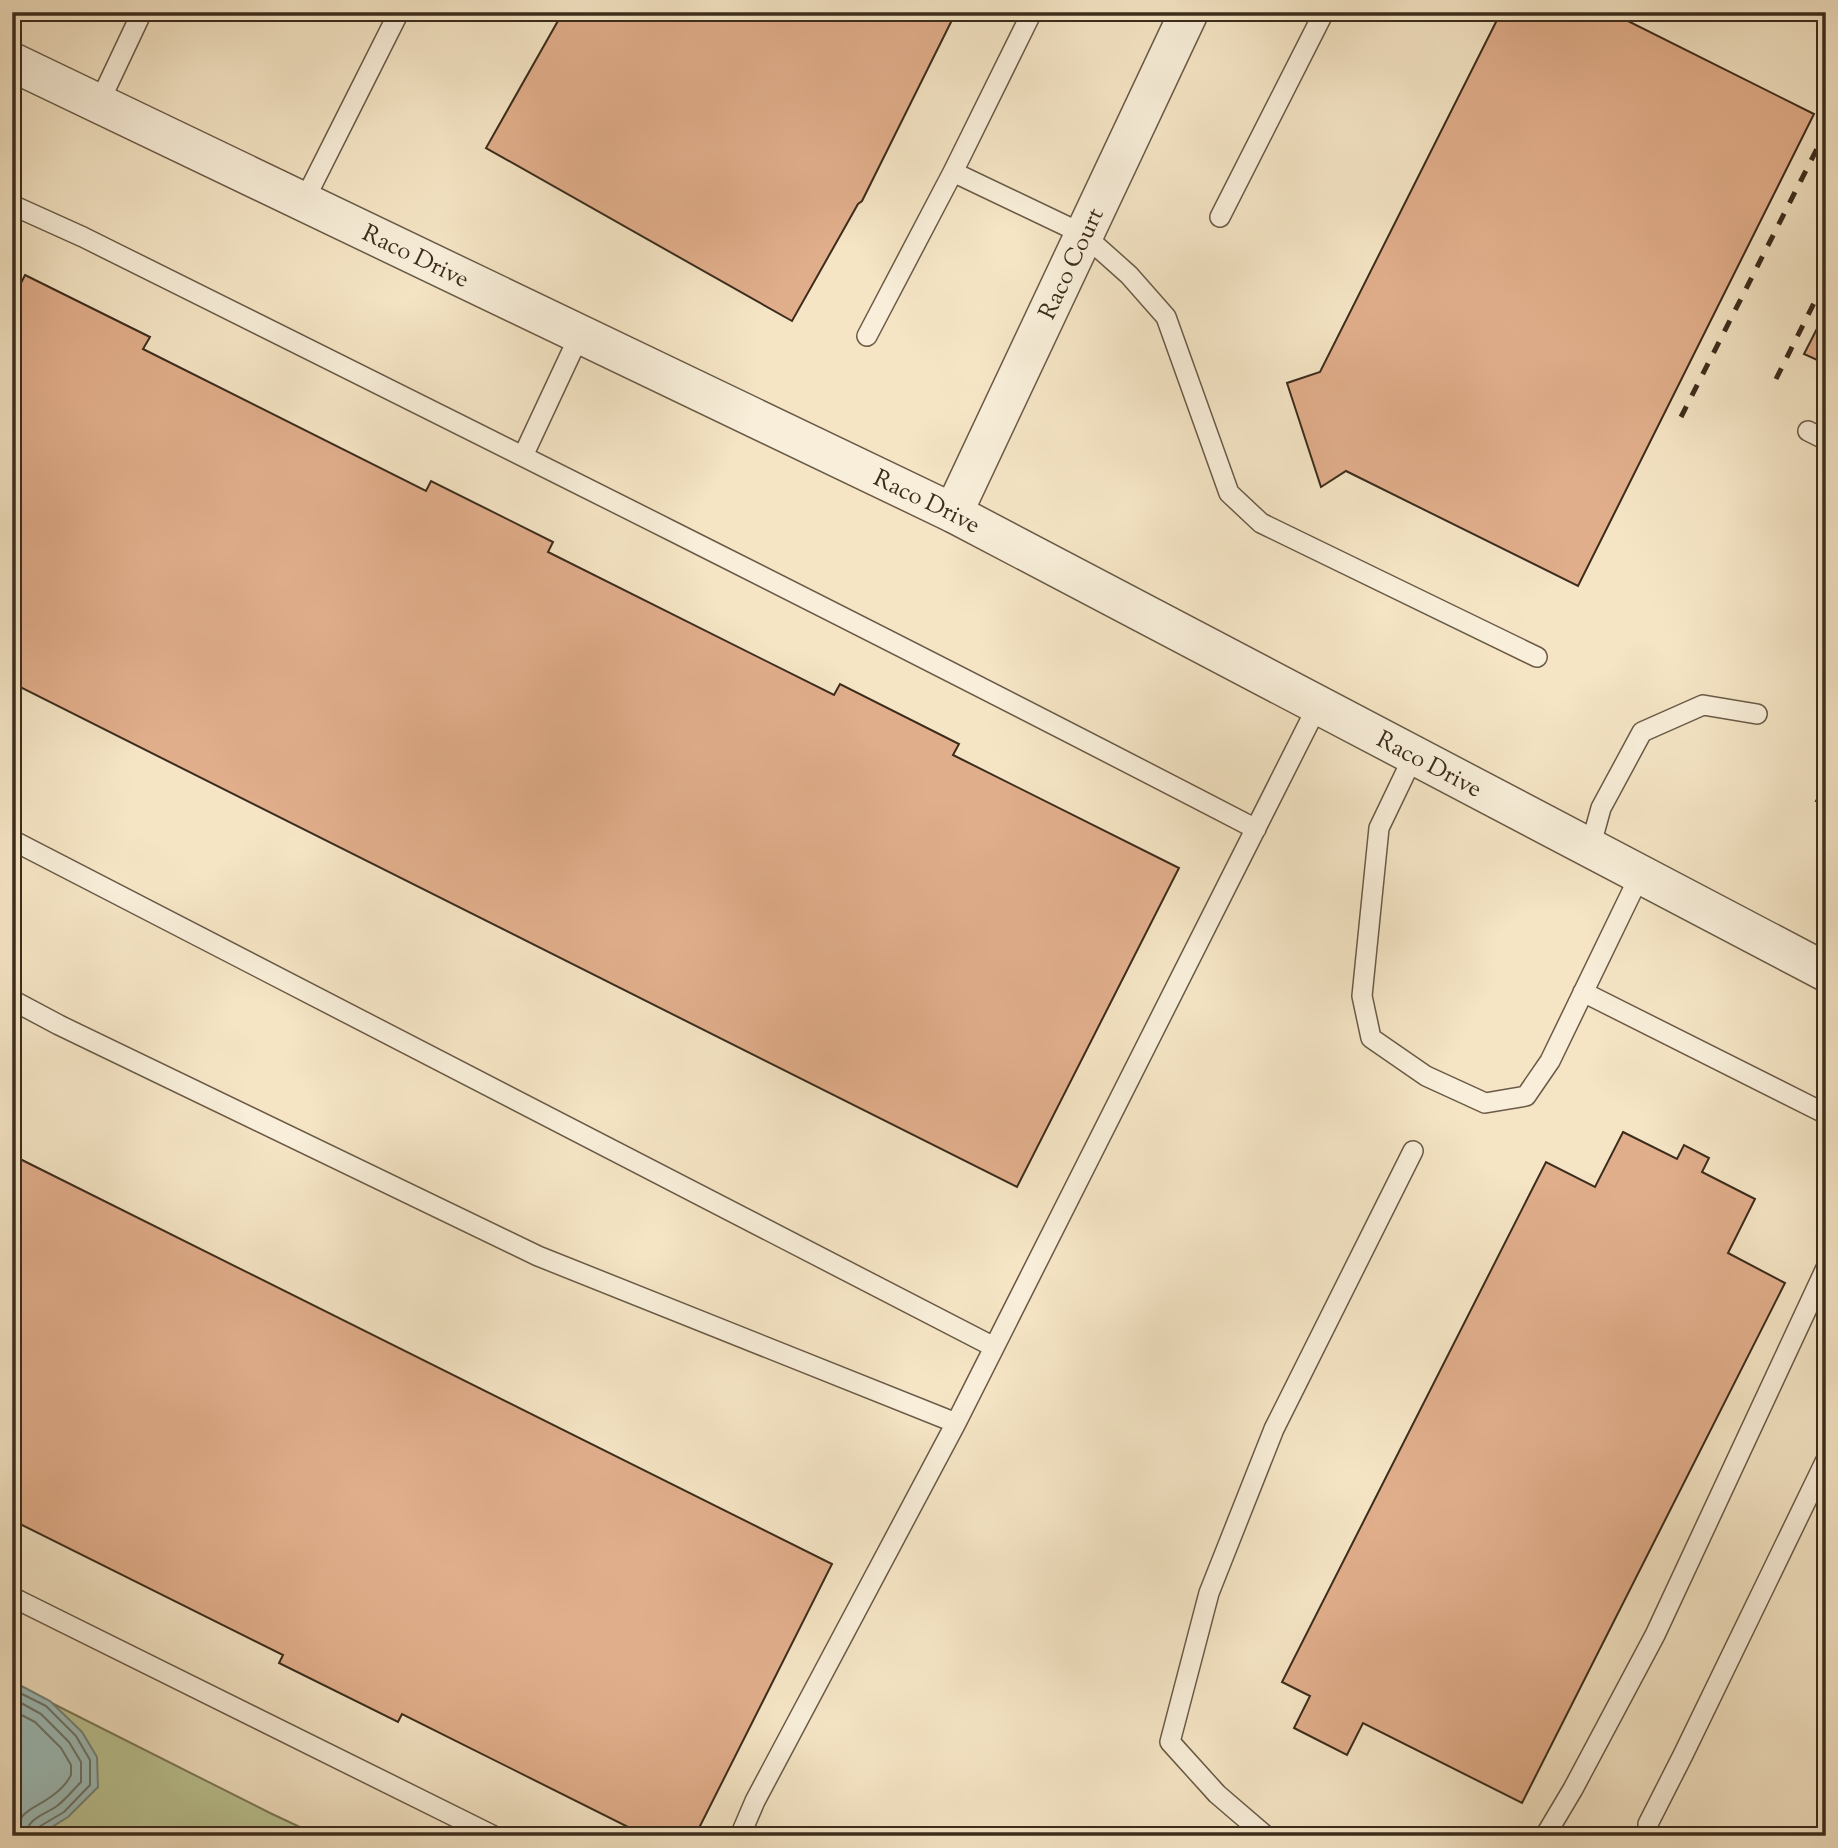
<svg xmlns="http://www.w3.org/2000/svg" width="1838" height="1848" font-family="'Sorts Mill Goudy',serif">
<style>
.green{fill:#bcc594;stroke:#7c7858;stroke-width:2}
.water{fill:#9dbeba;stroke:#76847b;stroke-width:2}
.lines{fill:none;stroke-linecap:round;stroke-linejoin:round}
.shore{stroke:#6c756b;stroke-width:2}
.building{fill:#e1ae8b;stroke:#3b2c1c;stroke-width:2}
.service-casing{stroke:#6a5a46;stroke-width:22}
.minor-casing{stroke:#6a5a46;stroke-width:41}
.service{stroke:#f8eed9;stroke-width:19}
.minor{stroke:#f8eed9;stroke-width:38}
.rail{stroke:#3b2c1c;stroke-width:5;stroke-dasharray:12 12;stroke-linecap:butt}
.labels{text-anchor:middle;stroke-width:6;stroke-linejoin:round;paint-order:stroke}
.street-label{font-size:24px;fill:#3b2c1c;stroke:#f8eed9}
</style>
<rect width="100%" height="100%" fill="#f5e5c5"/>
<filter id="stains"><feTurbulence type="fractalNoise" baseFrequency=".00286" numOctaves="4"/><feColorMatrix values="0 0 0 0 .2 0 0 0 0 .09 0 0 0 0 .02 0 0 0 .5 -.17"/></filter>
<radialGradient id="worn" r=".72"><stop offset=".6" stop-color="#630" stop-opacity="0"/><stop offset="1" stop-color="#630" stop-opacity=".3"/></radialGradient>
<path class="green" d="M 12,1683 L 270,1813 L 319,1836 L 12,1836 Z"/>
<path class="water" d="M 12,1681 L 50,1701 L 82,1732 L 97,1757 L 98,1787 L 68,1817 L 37,1836 L 12,1836 Z"/>
<g class="lines">
<path class="shore" d="M 12,1689 L 46,1706 L 76,1736 L 90,1760 L 90,1785 L 64,1812 L 37,1828 L 35,1836
M 12,1698 L 41,1714 L 69,1742 L 81,1762 L 81,1782 C 73,1790 66,1799 57,1806 C 44,1815 27,1818 26,1836
M 12,1710 L 35,1722 L 61,1748 L 71,1765 L 71,1775 C 67,1783 59,1791 52,1796 C 35,1809 17,1810 15,1836"/>
</g>
<path class="building" d="M 563,12 L 956,12 L 862,201 L 858,204 L 792,321 L 486,148 Z
M 1501,12 L 1610,12 L 1814,114 L 1578,586 L 1346,471 L 1321,487 L 1287,383 L 1320,372 Z
M 25,275 L 150,337 L 143,349 L 426,491 L 431,481 L 553,542 L 548,552 L 834,695 L 840,684 L 959,744 L 953,755 L 1179,868 L 1017,1187 L 12,683 L 12,283 L 19,287 Z
M 1826,311 L 1826,364 L 1804,354 Z
M 1826,783 L 1826,806 L 1816,801 Z
M 1623,1132 L 1677,1159 L 1684,1145 L 1709,1158 L 1702,1172 L 1755,1199 L 1728,1253 L 1785,1283 L 1522,1803 L 1363,1723 L 1347,1755 L 1294,1728 L 1310,1696 L 1282,1682 L 1546,1162 L 1595,1187 Z
M 12,1155 L 832,1564 L 695,1836 L 646,1836 L 402,1714 L 398,1722 L 279,1663 L 283,1655 L 12,1520 Z"/>
<g class="lines">
<defs>
<path id="service" d="M 1032,12 L 953,172 L 1083,234 L 1129,275 L 1166,317 L 1229,493 L 1261,523 L 1537,657
M 99,103 L 142,12
M 304,201 L 399,12
M 12,205 L 83,237 C 475,432 867,627 1256,829
M 1220,217 L 1324,12
M 867,336 L 953,172
M 1808,431 L 1826,440
M 523,456 L 580,334
M 1414,755 L 1379,828 L 1362,996 L 1371,1038 L 1426,1076 L 1485,1103 L 1526,1096 L 1550,1061 L 1640,875
M 12,840 L 994,1347
M 1590,848 L 1601,808 L 1642,732 L 1703,705 L 1757,714
M 1583,992 L 1826,1114
M 12,1000 L 59,1025 L 538,1256 L 956,1423
M 12,1597 L 494,1836
M 1648,1824 L 1683,1755 L 1826,1460
M 740,1836 L 755,1801 L 956,1423 L 1318,705
M 1266,1836 L 1217,1794 L 1170,1742 L 1209,1593 L 1274,1429 L 1413,1151
M 1545,1836 L 1573,1789 L 1655,1635 L 1826,1268"/>
<g id="minor">
<path id="s1" d="M 12,62 L 953,513 L 1826,972"/>
<path id="s2" d="M 953,513 L 1189,12"/>
</g>
</defs>
<use href="#service" class="service-casing"/>
<use href="#minor" class="minor-casing"/>
<use href="#service" class="service"/>
<use href="#minor" class="minor"/>
<path class="rail" d="M 1776,379 L 1826,279
M 1681,417 L 1826,131"/>
</g>
<g class="labels">
<g class="street-label">
<text dy="8" stroke="none"><textPath href="#s1" startOffset="448">Raco Drive</textPath></text>
<text dy="8" stroke="none"><textPath href="#s2" startOffset="276">Raco Court</textPath></text>
<text dy="8" stroke="none"><textPath href="#s1" startOffset="1015">Raco Drive</textPath></text>
<text dy="8" stroke="none"><textPath href="#s1" startOffset="1582">Raco Drive</textPath></text>
</g>
</g>
<rect width="1838" height="1848" fill="none" stroke="#f5e5c5" stroke-width="42"/>
<rect x="14" y="14" width="1810" height="1820" fill="none" stroke="#3b2c1c" stroke-width="3.5"/>
<rect x="21" y="21" width="1796" height="1806" fill="none" stroke="#3b2c1c" stroke-width="2"/>
<rect width="100%" height="100%" filter="url(#stains)"/>
<rect width="100%" height="100%" fill="url(#worn)"/>
</svg>
